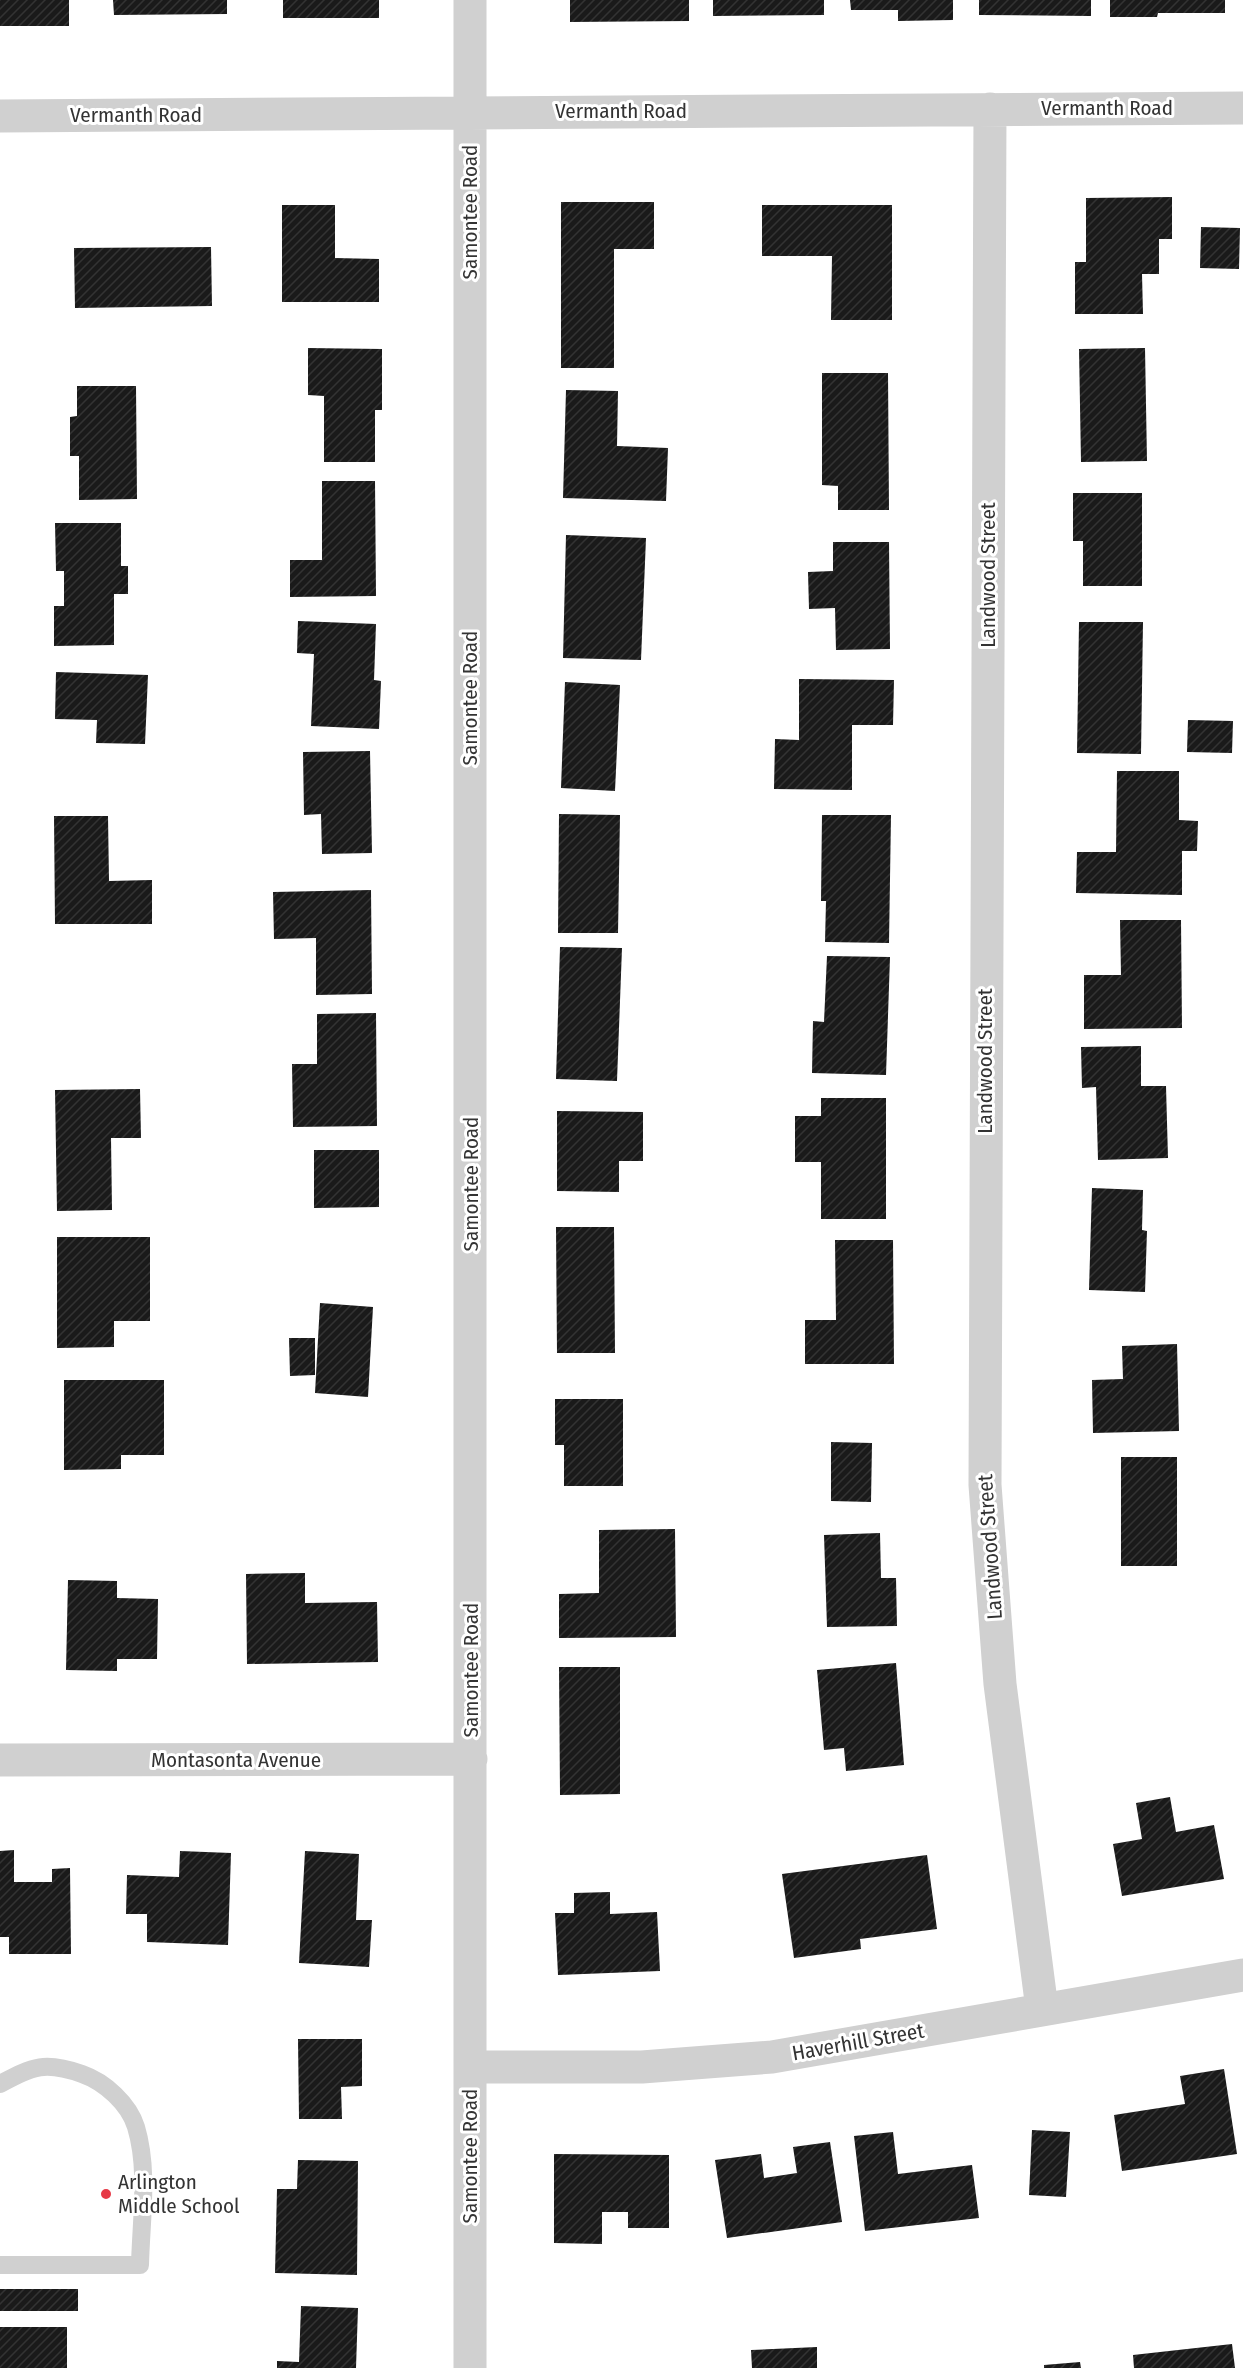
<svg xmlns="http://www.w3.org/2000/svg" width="1243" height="2368" font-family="'Fira Sans Condensed',sans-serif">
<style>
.building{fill:url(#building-hatch)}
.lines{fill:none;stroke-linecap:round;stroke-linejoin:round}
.service{stroke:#d0d0d0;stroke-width:18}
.minor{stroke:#d0d0d0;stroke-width:33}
.poi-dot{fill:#e63946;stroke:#fff;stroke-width:2}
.labels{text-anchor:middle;stroke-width:6;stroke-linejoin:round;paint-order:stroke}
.street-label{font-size:21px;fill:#333;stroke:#fff}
.poi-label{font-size:21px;fill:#333;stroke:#fff;text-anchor:start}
</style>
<defs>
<pattern id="building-hatch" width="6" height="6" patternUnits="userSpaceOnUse" patternTransform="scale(1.5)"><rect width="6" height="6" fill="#1a1a1a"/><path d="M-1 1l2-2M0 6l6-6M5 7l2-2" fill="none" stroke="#333"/></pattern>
</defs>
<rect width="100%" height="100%" fill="#fff"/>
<path class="building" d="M 0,0 L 69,0 L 69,26 L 0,26 Z
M 113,0 L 227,0 L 227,14 L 114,15 Z
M 283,0 L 379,0 L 379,18 L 283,18 Z
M 570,0 L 689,0 L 689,21 L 570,22 Z
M 713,0 L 824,0 L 824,15 L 713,16 Z
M 850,0 L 953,0 L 953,20 L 898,21 L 898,10 L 851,10 Z
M 979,0 L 1091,0 L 1091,16 L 979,15 Z
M 1110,0 L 1225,0 L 1225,13 L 1158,13 L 1157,17 L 1110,17 Z
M 1172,197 L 1172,239 L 1159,239 L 1159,274 L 1142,274 L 1143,314 L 1075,314 L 1075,262 L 1086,262 L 1086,198 Z
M 561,202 L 654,202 L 654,249 L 614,249 L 614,368 L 561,368 Z
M 282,205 L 335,205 L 335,258 L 379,259 L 379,302 L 282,302 Z
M 762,205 L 892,205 L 892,320 L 831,320 L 832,256 L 762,256 Z
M 1201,227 L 1240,228 L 1239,269 L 1200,268 Z
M 211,247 L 212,306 L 75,308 L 74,248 Z
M 308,348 L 382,349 L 382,410 L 375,410 L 375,462 L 324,462 L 324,396 L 308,395 Z
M 1145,348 L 1147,461 L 1081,462 L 1079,349 Z
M 822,373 L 888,373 L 889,510 L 838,510 L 838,486 L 822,485 Z
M 77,386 L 136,386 L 137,499 L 79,500 L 79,456 L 70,456 L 70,417 L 77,416 Z
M 566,390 L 618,391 L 617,446 L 668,448 L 666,501 L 563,498 Z
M 322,481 L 375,481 L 376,596 L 290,597 L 290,560 L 322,560 Z
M 1073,493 L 1142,493 L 1142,586 L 1083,586 L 1083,541 L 1073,541 Z
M 55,523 L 121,523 L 121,566 L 128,566 L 128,594 L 114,594 L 114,645 L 54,646 L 54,606 L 64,606 L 64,571 L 56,571 Z
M 566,535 L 646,538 L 641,660 L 563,658 Z
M 833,542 L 889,542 L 890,649 L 836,650 L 835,608 L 809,609 L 808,572 L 833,571 Z
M 298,621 L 376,624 L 374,680 L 381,681 L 379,729 L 311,726 L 314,654 L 297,653 Z
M 1079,622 L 1143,622 L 1141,754 L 1077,753 Z
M 56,672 L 148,675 L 145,744 L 96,743 L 97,720 L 55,719 Z
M 799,679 L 894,680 L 893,725 L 852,725 L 852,790 L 774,789 L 775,739 L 799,740 Z
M 565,682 L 620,685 L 615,791 L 561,788 Z
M 1188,720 L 1233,721 L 1232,753 L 1187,752 Z
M 370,751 L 372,853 L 322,854 L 321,814 L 304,815 L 303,752 Z
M 1117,771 L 1179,771 L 1179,820 L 1198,821 L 1197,851 L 1182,851 L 1182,895 L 1076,893 L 1077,852 L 1116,852 Z
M 559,814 L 620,815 L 618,933 L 558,933 Z
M 822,815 L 891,815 L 889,943 L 825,942 L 826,901 L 821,901 Z
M 54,816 L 108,816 L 109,881 L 152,880 L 152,924 L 55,924 Z
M 371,890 L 372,994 L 316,995 L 316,938 L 274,939 L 273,892 Z
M 1120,920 L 1181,920 L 1182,1028 L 1084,1029 L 1084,975 L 1121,975 Z
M 560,947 L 622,948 L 617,1081 L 556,1079 Z
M 827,956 L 890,957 L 886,1075 L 812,1073 L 813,1021 L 824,1022 Z
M 376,1013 L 377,1126 L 293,1127 L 292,1064 L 317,1064 L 317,1014 Z
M 1141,1046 L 1141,1086 L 1166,1086 L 1168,1158 L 1098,1160 L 1096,1087 L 1082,1088 L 1081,1047 Z
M 140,1089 L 141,1138 L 111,1138 L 112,1210 L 57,1211 L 55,1090 Z
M 821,1098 L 886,1098 L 886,1219 L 821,1219 L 821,1162 L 795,1162 L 795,1116 L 821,1116 Z
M 557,1111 L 643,1112 L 643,1161 L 619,1161 L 619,1192 L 557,1191 Z
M 314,1150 L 379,1150 L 379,1207 L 314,1208 Z
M 1092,1188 L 1143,1190 L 1142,1230 L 1147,1231 L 1145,1292 L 1089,1290 Z
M 556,1227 L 614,1227 L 615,1353 L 557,1353 Z
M 57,1237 L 150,1237 L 150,1321 L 114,1321 L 114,1347 L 57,1348 Z
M 835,1240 L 893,1240 L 894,1364 L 805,1364 L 805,1320 L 836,1320 Z
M 320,1303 L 373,1307 L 368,1397 L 315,1393 Z
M 289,1338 L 315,1338 L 315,1375 L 290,1376 Z
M 1177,1344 L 1179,1431 L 1093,1433 L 1092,1380 L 1123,1379 L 1122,1346 Z
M 64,1380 L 164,1380 L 164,1455 L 121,1455 L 121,1469 L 64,1470 Z
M 555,1399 L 623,1399 L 623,1486 L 564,1486 L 564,1445 L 555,1445 Z
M 831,1442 L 872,1443 L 871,1502 L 831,1501 Z
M 1121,1457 L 1177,1457 L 1177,1566 L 1121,1566 Z
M 675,1529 L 676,1637 L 559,1638 L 559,1594 L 599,1593 L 599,1530 Z
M 880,1533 L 881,1578 L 896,1578 L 897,1626 L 827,1627 L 824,1535 Z
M 305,1573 L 305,1603 L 377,1602 L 378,1662 L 247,1664 L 246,1574 Z
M 68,1580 L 117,1581 L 117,1598 L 158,1599 L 157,1659 L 117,1659 L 117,1671 L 66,1670 Z
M 896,1663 L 904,1765 L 846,1771 L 844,1748 L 824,1750 L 817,1670 Z
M 559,1667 L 620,1667 L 620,1794 L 560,1795 Z
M 1170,1797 L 1176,1832 L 1214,1825 L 1224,1879 L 1122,1896 L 1113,1844 L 1142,1839 L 1136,1803 Z
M 14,1850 L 14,1882 L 52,1882 L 52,1869 L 70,1868 L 71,1954 L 9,1954 L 9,1937 L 0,1937 L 0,1851 Z
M 180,1851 L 231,1853 L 228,1945 L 147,1942 L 147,1914 L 126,1914 L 127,1875 L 179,1877 Z
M 305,1851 L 359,1854 L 356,1920 L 372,1920 L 369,1967 L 299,1963 Z
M 927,1855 L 937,1929 L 860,1939 L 861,1949 L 794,1958 L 782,1874 Z
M 610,1892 L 610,1914 L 657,1912 L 660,1971 L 558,1975 L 555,1913 L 574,1913 L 574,1893 Z
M 298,2039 L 362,2039 L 362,2086 L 341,2087 L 342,2119 L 299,2119 Z
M 1224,2069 L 1237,2154 L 1122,2171 L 1114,2115 L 1185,2104 L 1180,2076 Z
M 1032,2130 L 1070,2132 L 1066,2197 L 1029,2195 Z
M 893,2132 L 898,2174 L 972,2165 L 979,2218 L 865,2231 L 854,2136 Z
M 830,2142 L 842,2222 L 727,2238 L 715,2160 L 761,2154 L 764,2178 L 797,2173 L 793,2147 Z
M 554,2154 L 669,2155 L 669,2228 L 628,2228 L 628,2212 L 602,2212 L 602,2244 L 554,2243 Z
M 298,2160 L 358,2161 L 357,2275 L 275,2273 L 277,2189 L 297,2189 Z
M 0,2289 L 78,2289 L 78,2311 L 0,2311 Z
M 301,2306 L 358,2308 L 356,2368 L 277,2368 L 277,2361 L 299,2362 Z
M 0,2327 L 67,2327 L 67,2368 L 0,2368 Z
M 1232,2344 L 1235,2368 L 1134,2368 L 1133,2355 Z
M 817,2347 L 817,2368 L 752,2368 L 751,2350 Z
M 1080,2362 L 1081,2368 L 1044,2368 L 1044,2365 Z"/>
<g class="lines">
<path class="service" d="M 0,2084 C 34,2066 45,2061 82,2074 C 105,2082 129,2104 136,2127 C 149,2170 141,2220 140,2265 L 0,2265"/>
<path class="minor" d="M 470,0 L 470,2368
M 990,109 L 985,1485 L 1000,1684 L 1042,2009
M 0,116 L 1243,108
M 0,1760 L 471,1759
M 470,2067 L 642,2067 L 772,2057 L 1243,1975"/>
</g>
<circle class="poi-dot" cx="106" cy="2194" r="6"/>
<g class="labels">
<g class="street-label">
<text x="1107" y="115">Vermanth Road</text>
<text x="621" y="118">Vermanth Road</text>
<text x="136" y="122">Vermanth Road</text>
<text transform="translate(470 212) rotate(-90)" y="7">Samontee Road</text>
<text transform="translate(988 575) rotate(-90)" y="7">Landwood Street</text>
<text transform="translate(470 698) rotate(-90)" y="7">Samontee Road</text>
<text transform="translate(985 1061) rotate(-90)" y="7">Landwood Street</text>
<text transform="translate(471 1184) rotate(-90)" y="7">Samontee Road</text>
<text transform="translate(990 1547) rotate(-94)" y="7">Landwood Street</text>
<text transform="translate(471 1670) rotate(-90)" y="7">Samontee Road</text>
<text x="236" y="1767">Montasonta Avenue</text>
<text transform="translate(858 2042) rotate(-10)" y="7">Haverhill Street</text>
<text transform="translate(470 2156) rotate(-90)" y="7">Samontee Road</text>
</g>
<g class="poi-label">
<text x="118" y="2189">Arlington<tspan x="118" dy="24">Middle School</tspan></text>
</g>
</g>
</svg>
